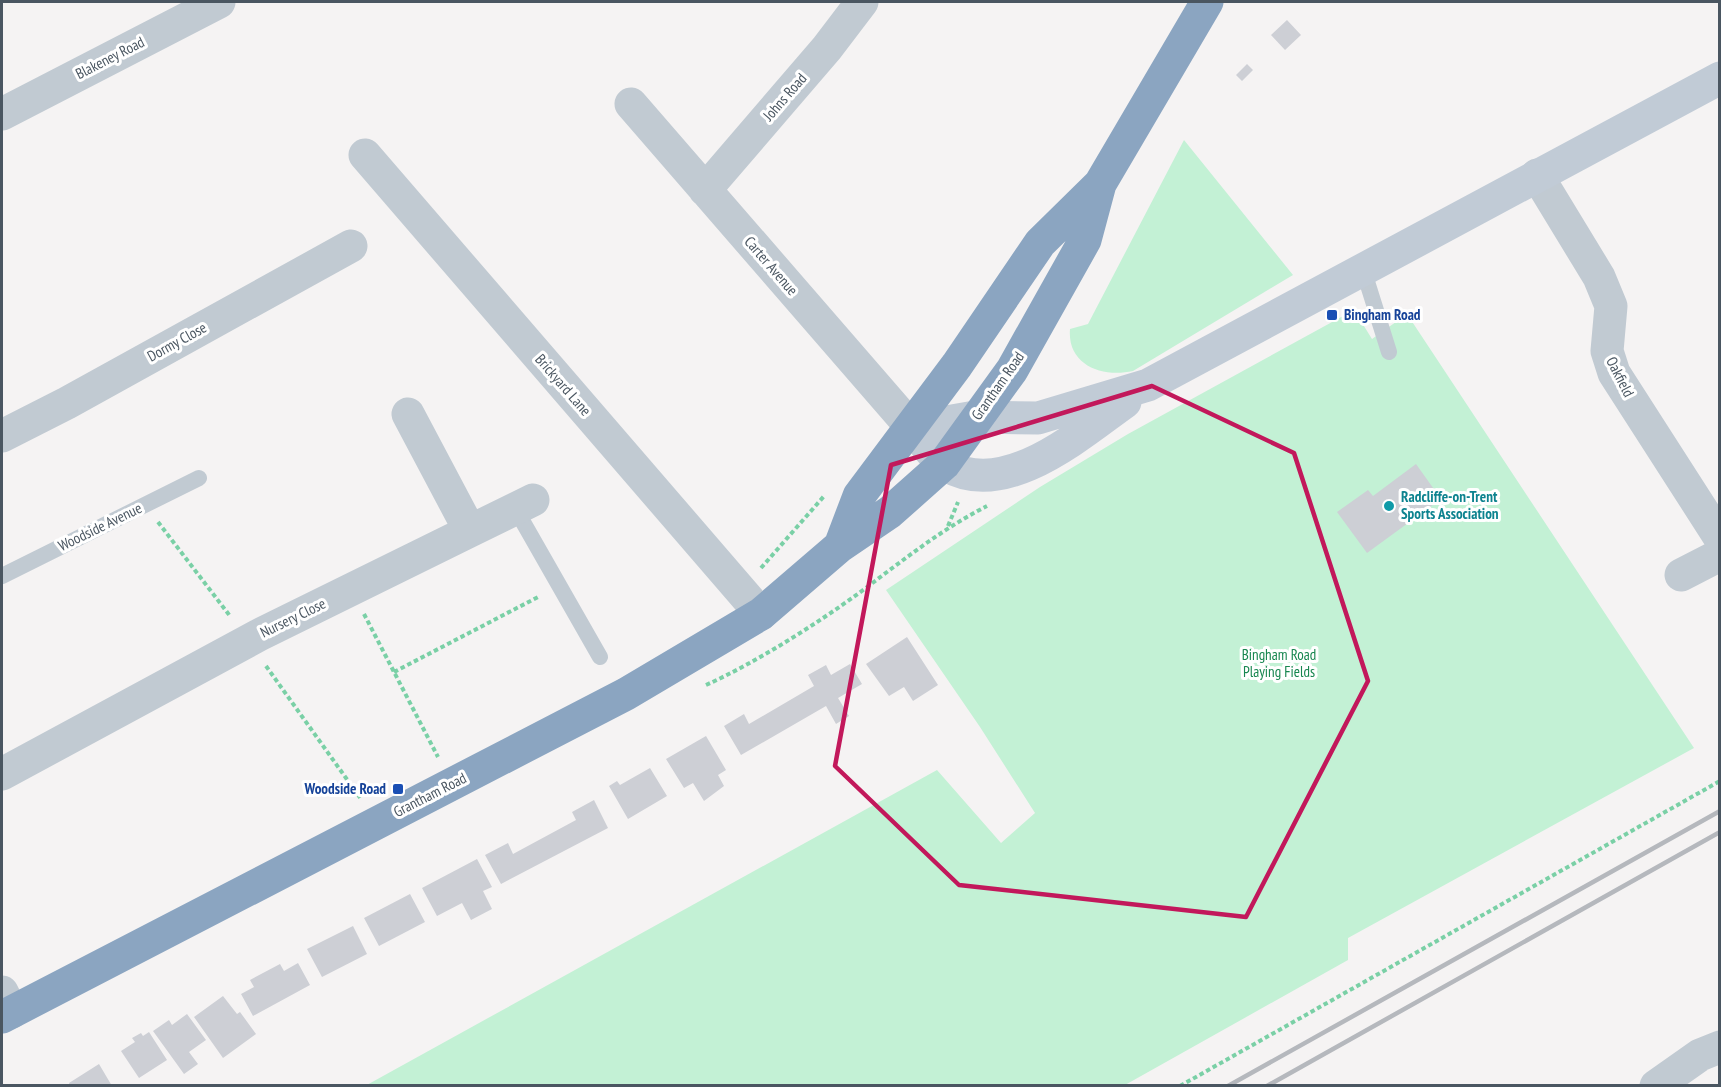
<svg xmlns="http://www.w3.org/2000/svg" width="1721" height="1087" font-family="'PT Sans Narrow',sans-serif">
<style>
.green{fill:#c3f1d5}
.building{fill:#cdcfd5}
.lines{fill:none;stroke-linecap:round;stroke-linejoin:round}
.path{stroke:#7ad0a6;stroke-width:4;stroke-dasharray:4.5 3;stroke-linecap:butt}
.lane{stroke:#c1cad2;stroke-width:16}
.street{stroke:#c1cad2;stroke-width:33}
.secondary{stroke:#c1cbd6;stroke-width:33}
.highway{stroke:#8ba5c1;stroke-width:33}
.rail{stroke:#b5b8bd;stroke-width:4.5}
.marked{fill:none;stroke:#c2185b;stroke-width:4.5;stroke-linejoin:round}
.transit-dot{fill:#1a4fb4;stroke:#fff;stroke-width:2}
.culture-dot{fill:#0f9aa8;stroke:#fff;stroke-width:2}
.labels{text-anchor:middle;stroke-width:6;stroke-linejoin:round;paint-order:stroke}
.street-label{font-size:15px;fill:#4a5661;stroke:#fff}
.transit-label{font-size:15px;font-weight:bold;fill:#164399;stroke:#fff;text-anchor:start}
.culture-label{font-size:15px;font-weight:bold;fill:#0d838f;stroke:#fff;text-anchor:start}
.park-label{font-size:15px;fill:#17864f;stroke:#fff}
</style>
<rect width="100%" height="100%" fill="#f5f3f3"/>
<path class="green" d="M 1184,140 L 1293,275 L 1133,371 C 1102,378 1067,365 1070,329 L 1088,324 Z
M 1354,310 L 1372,339 L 1407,314 L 1694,748 L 1348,938 L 1348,960 L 1125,1085 L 365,1086 L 937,770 L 1001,843 L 1035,813 L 980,727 L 886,590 L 1040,487 L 1128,434 Z"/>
<path class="building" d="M 1287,20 L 1301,35 L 1285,50 L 1271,35 Z
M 1247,64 L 1253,70 L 1242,81 L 1236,75 Z
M 1416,464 L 1441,499 L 1367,553 L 1337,512 L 1368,490 L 1373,496 Z
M 907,637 L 938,685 L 913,701 L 904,687 L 889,696 L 866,664 Z
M 850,664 L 862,684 L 838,698 L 849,716 L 836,724 L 826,706 L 741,755 L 724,726 L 744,714 L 749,724 L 814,686 L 808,675 L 826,665 L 831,675 Z
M 706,736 L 726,770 L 718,775 L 724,786 L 704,801 L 693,783 L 684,788 L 666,759 Z
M 650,768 L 667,796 L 628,819 L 609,786 L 617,781 L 620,785 Z
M 594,800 L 608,828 L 501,884 L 485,855 L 508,843 L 513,854 L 576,820 L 572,812 Z
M 477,859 L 492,887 L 483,891 L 492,909 L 471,920 L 462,903 L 437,916 L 422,888 Z
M 410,894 L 425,922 L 379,946 L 364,918 Z
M 353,926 L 367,954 L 322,977 L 307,949 Z
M 298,963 L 310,985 L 253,1016 L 241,994 L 254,987 L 250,980 L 280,964 L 284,971 Z
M 223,996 L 237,1014 L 240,1012 L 256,1034 L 223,1058 L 194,1017 Z
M 187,1014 L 206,1040 L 189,1052 L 198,1064 L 184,1074 L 153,1031 L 169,1020 L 172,1025 Z
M 149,1032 L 167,1060 L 139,1078 L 121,1051 L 135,1042 L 132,1038 L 141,1033 L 143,1036 Z
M 99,1064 L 112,1086 L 70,1086 L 69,1083 Z"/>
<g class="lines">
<path class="path" d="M 158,522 L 230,616
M 948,526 L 958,502
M 761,568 L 825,495
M 364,614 L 438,757
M 266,666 L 361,799
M 394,672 L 540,596
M 706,685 C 755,663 815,625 859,593 C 901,562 940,530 987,506
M 1180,1086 L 1720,781"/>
<path class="lane" d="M 1363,269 L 1389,352
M 515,508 L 600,657
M 2,576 L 199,478"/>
<path class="street" d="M 631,104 L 912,428
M 2,114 L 219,2
M 365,155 L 761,614
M 1537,175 L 1599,277 L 1611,306 L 1607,351 L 1614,373 L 1720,538
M 705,190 L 827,48 L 862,2
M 2,436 L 67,403 L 351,246
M 470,531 L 533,500
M 1681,575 L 1720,555
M 2,774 L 259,635 L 470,531 L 408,414
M 2,992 L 12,1012
M 1656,1086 L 1700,1055 L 1720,1047"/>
<path class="secondary" d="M 912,428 L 975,417 L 1038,418 L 1148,385 L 1720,78
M 912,428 C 922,439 933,457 946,465 C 1004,501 1080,434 1125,402"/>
<path class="highway" d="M 840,546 L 859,496 L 957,365 L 1040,243 L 1100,184 L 1207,2
M 2,1017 L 626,694 L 761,614 L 840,546 L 890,512 L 944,464 L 1012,370 L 1085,240 L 1100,184"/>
<path class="rail" d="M 1228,1086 L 1720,811
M 1267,1086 L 1720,832"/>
</g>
<path class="marked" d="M 1152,386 L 1294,453 L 1368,681 L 1246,917 L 959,885 L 835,766 L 891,465 Z"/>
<g class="transit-dot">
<rect x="1326" y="309" width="12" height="12" rx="3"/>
<rect x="392" y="783" width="12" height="12" rx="3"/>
</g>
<circle class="culture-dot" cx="1389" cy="506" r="6"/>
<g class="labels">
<g class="street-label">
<text transform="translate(110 58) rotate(-27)" y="5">Blakeney Road</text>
<text transform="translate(785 97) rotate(-49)" y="5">Johns Road</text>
<text transform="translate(771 266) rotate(49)" y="5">Carter Avenue</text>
<text transform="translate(177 342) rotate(-29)" y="5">Dormy Close</text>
<text transform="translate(1620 377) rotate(63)" y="5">Oakfield</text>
<text transform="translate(563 385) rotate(49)" y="5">Brickyard Lane</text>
<text transform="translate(998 386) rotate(-55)" y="5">Grantham Road</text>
<text transform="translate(100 527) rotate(-26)" y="5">Woodside Avenue</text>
<text transform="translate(293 618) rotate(-26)" y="5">Nursery Close</text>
<text transform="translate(430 795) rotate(-27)" y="5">Grantham Road</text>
</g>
<g class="transit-label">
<text x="1344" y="320">Bingham Road</text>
<text x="386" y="794" text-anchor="end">Woodside Road</text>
</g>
<g class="culture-label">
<text x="1401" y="502">Radcliffe-on-Trent<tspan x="1401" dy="17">Sports Association</tspan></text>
</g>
<g class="park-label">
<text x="1279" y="660">Bingham Road<tspan x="1279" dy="17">Playing Fields</tspan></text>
</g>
</g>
<rect width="1721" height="1087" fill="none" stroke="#4a5661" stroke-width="6"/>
</svg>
